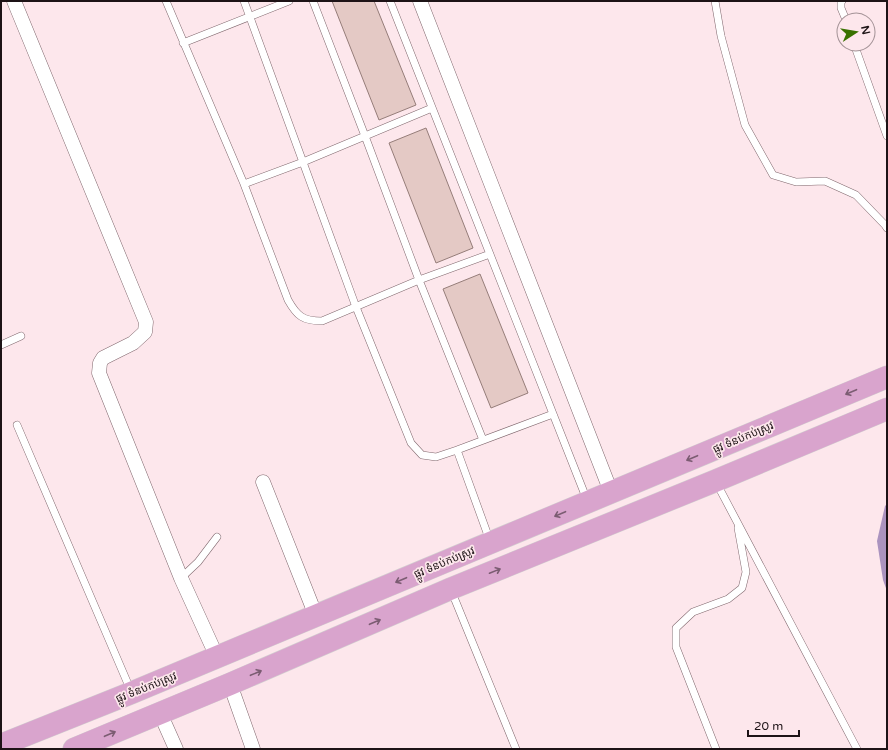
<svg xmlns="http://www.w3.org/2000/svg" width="888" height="750" font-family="'Varela Round','Noto Sans Khmer',sans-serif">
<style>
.water{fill:#ab93bf}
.building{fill:#e4c9c5;stroke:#957d79}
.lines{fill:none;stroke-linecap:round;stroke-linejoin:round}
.service-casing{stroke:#80686e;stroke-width:8}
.minor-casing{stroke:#80686e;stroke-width:15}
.primary-casing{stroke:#d2d0d0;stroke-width:23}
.service{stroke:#fff;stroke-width:7}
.minor{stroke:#fff;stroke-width:14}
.primary{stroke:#d9a4cd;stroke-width:22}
.oneway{stroke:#7b5c72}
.labels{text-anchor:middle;stroke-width:3.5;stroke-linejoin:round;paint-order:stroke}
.street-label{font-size:11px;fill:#1d1316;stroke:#fde7ec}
</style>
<rect width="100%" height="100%" fill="#fde7ec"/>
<path class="water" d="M 887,504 L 887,591 L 883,580 L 877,541 L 885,506 Z"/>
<path class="building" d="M 332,1 L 374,1 L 416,105 L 379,120 Z
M 426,128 L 473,248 L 436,263 L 389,143 Z
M 480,274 L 528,393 L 491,408 L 443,289 Z"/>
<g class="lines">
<defs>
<path id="service" d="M 166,1 L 244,184 L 288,300 C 297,316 303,321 322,321 L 419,280 L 490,254
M 244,1 L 356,307 L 411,443 L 422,455 L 436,457 L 457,450 L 553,414
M 313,1 L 365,136 L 419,280 L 483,440
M 390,1 L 587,500
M 715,1 L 721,36 L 745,125 L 773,175 L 796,182 L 825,181 L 856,195 L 885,225 L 887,228
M 842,1 L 841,2 L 841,8 L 846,20
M 183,43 L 289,1
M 854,44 L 887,136
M 244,184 L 303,162 L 432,108
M 1,345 L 21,336
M 17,425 L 131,691
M 457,450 L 490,541
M 716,482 L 857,749
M 181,578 L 198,562 L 217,537
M 451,590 L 516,749
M 716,749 L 676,647 L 676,628 L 693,612 L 728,599 L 742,588 L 746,572 L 738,528"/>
<path id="minor" d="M 14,1 L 146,322 L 145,332 L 133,343 L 103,358 L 100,363 L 99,373 L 181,578 L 217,657
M 420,1 L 611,492
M 263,482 L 316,616
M 230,684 L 253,749
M 160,713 L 176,749"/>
<path id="primary" d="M 1,745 L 131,693 L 887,377
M 74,749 L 230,684 L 450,589 L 715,481 L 887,409"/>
</defs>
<use href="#service" class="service-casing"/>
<use href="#minor" class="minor-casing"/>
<use href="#primary" class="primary-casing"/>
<use href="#service" class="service"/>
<use href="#minor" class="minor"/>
<use href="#primary" class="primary"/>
</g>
<defs><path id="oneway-shaft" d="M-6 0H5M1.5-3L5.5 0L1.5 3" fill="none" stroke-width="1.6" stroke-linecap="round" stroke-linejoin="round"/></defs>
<g class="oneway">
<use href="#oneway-shaft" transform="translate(851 392) rotate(157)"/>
<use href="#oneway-shaft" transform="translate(692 458) rotate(157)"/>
<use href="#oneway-shaft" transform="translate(560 514) rotate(157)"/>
<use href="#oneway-shaft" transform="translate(495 571) rotate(-22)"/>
<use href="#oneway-shaft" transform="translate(401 580) rotate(157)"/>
<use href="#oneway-shaft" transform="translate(375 622) rotate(-23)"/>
<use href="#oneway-shaft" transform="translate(256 673) rotate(-23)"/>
<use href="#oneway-shaft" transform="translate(110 734) rotate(-23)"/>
</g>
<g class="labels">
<g class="street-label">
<text transform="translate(743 437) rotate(-23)" y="4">ផ្លូវ ទំនប់កប់ស្រូវ</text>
<text transform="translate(444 562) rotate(-23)" y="4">ផ្លូវ ទំនប់កប់ស្រូវ</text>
<text transform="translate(146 687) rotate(-22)" y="4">ផ្លូវ ទំនប់កប់ស្រូវ</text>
</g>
</g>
<rect width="888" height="750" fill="none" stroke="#1d1316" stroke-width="4"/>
<g transform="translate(856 32) rotate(78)"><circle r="19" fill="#fde7ec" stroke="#a39296"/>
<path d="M0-3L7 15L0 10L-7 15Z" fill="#397100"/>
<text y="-6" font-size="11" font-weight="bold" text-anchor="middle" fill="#1d1316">N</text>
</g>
<path d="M748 730v6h51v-6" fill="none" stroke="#1d1316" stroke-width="2"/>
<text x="754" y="730" font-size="12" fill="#1d1316" stroke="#fde7ec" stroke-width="3" paint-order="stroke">20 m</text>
</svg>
